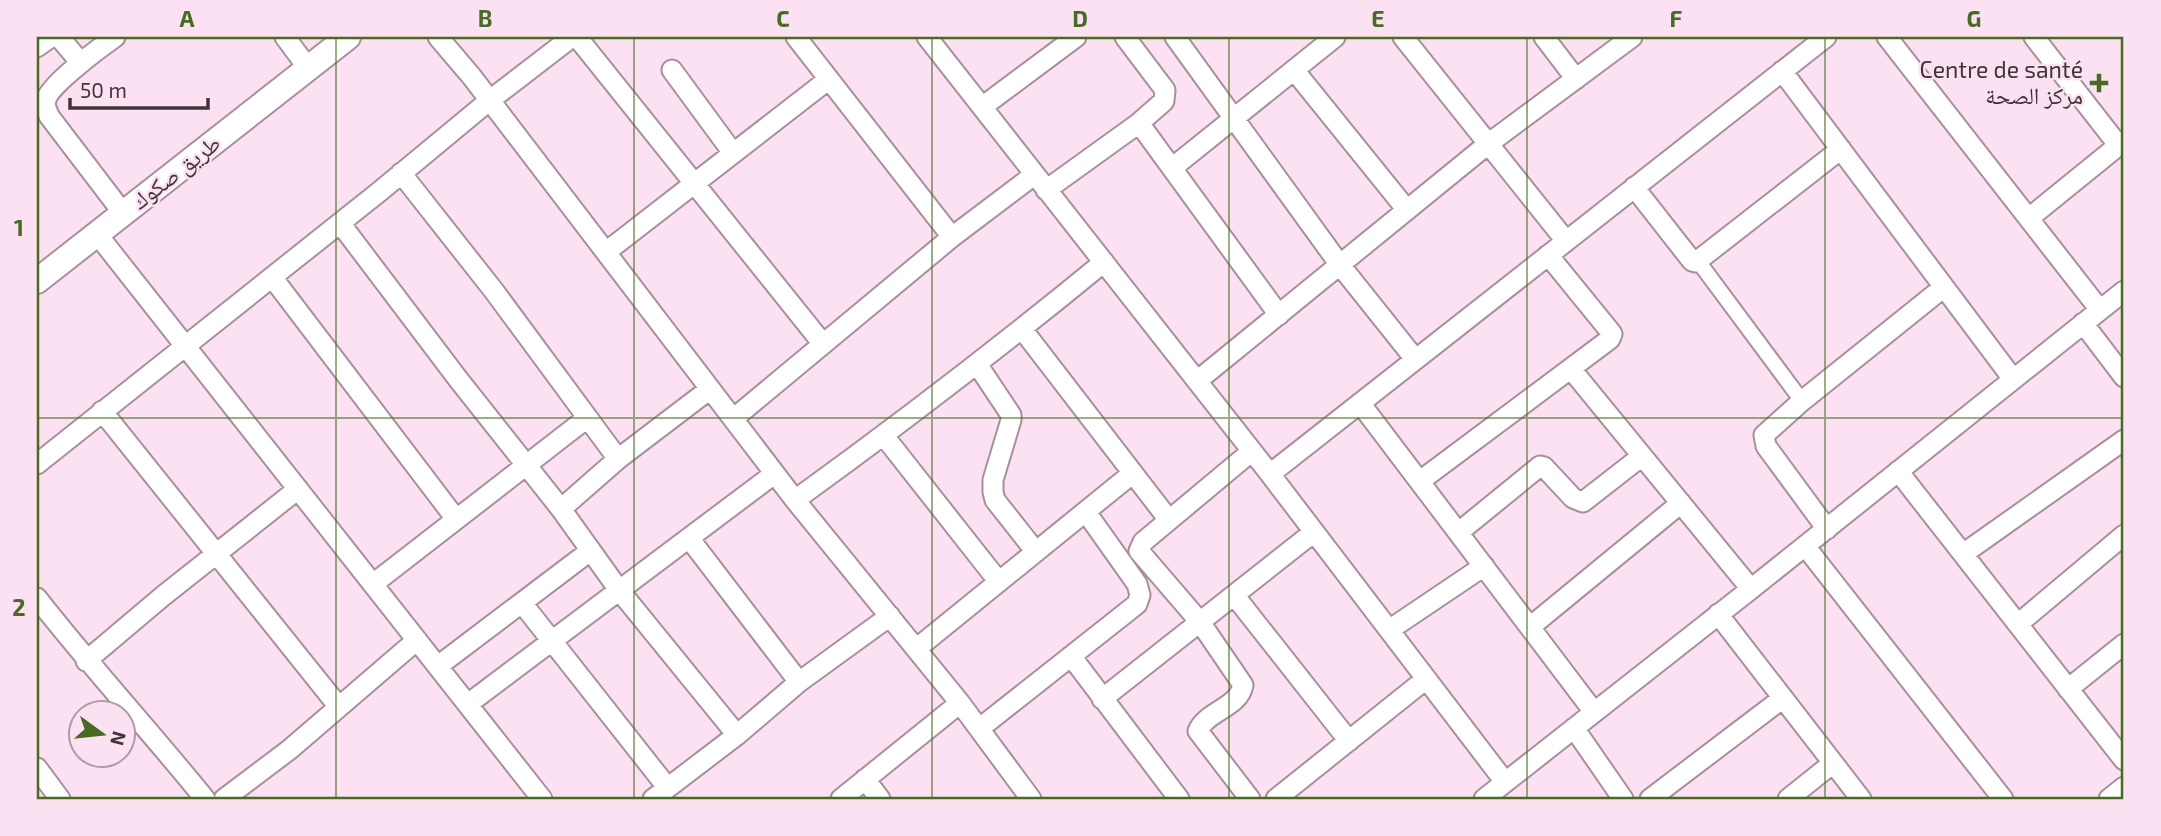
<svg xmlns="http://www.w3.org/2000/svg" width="2161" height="836" font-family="'Exo 2','Noto Naskh Arabic',sans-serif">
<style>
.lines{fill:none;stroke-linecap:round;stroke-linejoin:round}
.pedestrian-casing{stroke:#a88f9e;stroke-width:18}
.minor-casing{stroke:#a88f9e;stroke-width:23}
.tertiary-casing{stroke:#a88f9e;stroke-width:28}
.pedestrian{stroke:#fff;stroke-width:14}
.minor{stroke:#fff;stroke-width:19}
.tertiary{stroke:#fff;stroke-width:24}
.grid{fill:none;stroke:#486b23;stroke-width:2;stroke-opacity:0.55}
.poi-dot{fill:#486b23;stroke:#fbe1f1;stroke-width:2.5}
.labels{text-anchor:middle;stroke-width:5;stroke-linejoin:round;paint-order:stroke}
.poi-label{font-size:23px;fill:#3f353b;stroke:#fbe1f1;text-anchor:end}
.street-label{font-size:23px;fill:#3f353b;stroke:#fbe1f1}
.neatline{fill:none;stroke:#486b23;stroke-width:2.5}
.grid-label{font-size:23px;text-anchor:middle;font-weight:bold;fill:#486b23}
</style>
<rect width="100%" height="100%" fill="#fbe1f1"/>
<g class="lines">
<defs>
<path id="pedestrian" d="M 1698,261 L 1802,401"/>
<path id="minor" d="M 59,37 L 81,63
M 115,37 C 101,47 49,85 46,100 C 44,105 47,110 49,116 L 123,213
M 285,37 L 308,68
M 438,37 L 472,77 L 795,500 L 960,703 L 1031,799
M 577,37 L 823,344
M 796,37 L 952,237
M 927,37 L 1270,474
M 1175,37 L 1340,265 L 1415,359
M 1403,37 L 1566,241
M 1544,37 L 1576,79
M 1887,37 L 2100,310
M 2034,37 L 2119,146
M 37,47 L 51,37
M 672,70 L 733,153
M 1294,70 L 1407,210
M 1782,71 L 2013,379
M 982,107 L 1076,37
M 1139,123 L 1279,315
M 1172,168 L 1335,37
M 401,173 L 494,291 L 618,459 L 710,389
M 1634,187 L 1692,261 L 1696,262 L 1841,149
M 1046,190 L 1139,123 L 1164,101 L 1165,90 L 1125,37
M 2029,218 L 2124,141
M 340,223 L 458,379 L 561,509 L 618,459
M 97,234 L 542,799
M 606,252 L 829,79
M 272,277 L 456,519
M 2083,323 L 2124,377
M 1022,329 L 1169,520
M 977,364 L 1011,415 L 1011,420 L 993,480 L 993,492 L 995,500 L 1036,552
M 1571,369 L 1751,589
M 1197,381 L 1488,144 L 1632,37
M 1360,403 L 1594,712
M 102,411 L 339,707
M 733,419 L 952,237 L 1034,175
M 884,436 L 999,582
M 37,464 L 379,192 L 490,100 L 572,37
M 1898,471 L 2124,760
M 1420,481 L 1610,339 L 1612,334 L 1609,330 L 1548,255
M 795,500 C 900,424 1003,345 1104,262
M 561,509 L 619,590 L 737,735
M 1827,529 L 1766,446 L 1764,435 L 1802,401 L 1944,287
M 1459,532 L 1540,466 L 1544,467 L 1573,498 L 1583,502 L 1642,456
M 689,538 L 799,682
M 1805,546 L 2003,799
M 1963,554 L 2124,440
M 373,584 L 587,418
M 1234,595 L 1349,741
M 37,598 C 91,667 150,731 205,799
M 522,603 L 667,787
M 1718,614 L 1861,799
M 2018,624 L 2124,535
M 1530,627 L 1681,503
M 1389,630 L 1484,566
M 916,649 L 1133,473
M 1071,656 L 1179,799
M 86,661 L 163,596 L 298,489
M 438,666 L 590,551
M 2068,689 L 2124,644
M 1102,699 L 1314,532
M 468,704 L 774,474
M 980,728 L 1137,604 L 1140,595 L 1137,584 L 1086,512
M 1574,728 L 1623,799
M 37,768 L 60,799
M 865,779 L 880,799
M 1505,782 L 1270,474 L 1826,37
M 224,799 L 289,750 L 417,640
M 653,799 L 737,735 L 799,682 L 890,616
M 841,799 L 960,703
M 1250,799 L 1198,731 C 1206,711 1239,708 1243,685 L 1200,622 L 1139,551 L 1143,542 L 1252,451
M 1276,799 L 1426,679
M 1484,799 L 1751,589 L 2124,291
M 1650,799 L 1783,698
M 1788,799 L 1833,763
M 2109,799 L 2124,787"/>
<path id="tertiary" d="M 37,281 L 348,37"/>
</defs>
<use href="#pedestrian" class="pedestrian-casing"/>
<use href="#minor" class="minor-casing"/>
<use href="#tertiary" class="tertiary-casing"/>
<use href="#pedestrian" class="pedestrian"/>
<use href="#minor" class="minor"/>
<use href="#tertiary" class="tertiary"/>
</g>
<path class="grid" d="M 336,37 L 336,799M 634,37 L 634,799M 932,37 L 932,799M 1229,37 L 1229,799M 1527,37 L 1527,799M 1825,37 L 1825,799M 37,418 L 2124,418"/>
<path class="poi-dot" d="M2095.5 72.5h7v7h7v7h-7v7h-7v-7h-7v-7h7z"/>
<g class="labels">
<g class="poi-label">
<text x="2083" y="78">Centre de santé<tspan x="2083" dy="26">مركز الصحة</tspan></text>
</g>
<g class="street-label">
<text transform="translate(176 172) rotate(-38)" y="8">طريق صكوك</text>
</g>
</g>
<rect width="2161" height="836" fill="none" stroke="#fbe1f1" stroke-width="77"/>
<g transform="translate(102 734) rotate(105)"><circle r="33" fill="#fbe1f1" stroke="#b09ca8" stroke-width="2"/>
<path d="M0-5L12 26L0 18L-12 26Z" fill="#486b23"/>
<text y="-10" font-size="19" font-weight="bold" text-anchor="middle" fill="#3f353b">N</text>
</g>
<path d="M70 98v10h138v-10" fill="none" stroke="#3f353b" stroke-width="3.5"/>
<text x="80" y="98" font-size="21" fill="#3f353b" stroke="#fbe1f1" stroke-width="5" paint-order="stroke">50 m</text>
<rect x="38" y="38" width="2084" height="760" class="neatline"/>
<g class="grid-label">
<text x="187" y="27">A</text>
<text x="485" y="27">B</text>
<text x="783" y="27">C</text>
<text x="1080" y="27">D</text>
<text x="1378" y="27">E</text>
<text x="1676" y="27">F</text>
<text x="1974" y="27">G</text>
<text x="19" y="236">1</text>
<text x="19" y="616">2</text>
</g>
</svg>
